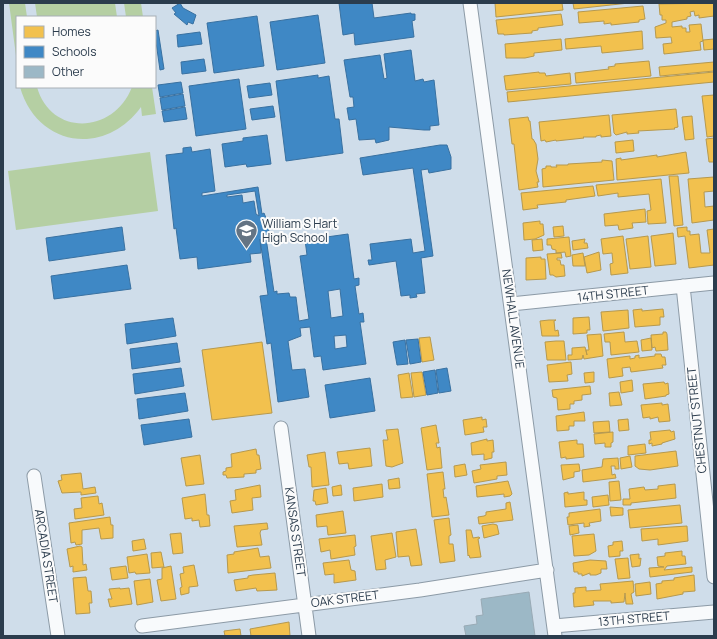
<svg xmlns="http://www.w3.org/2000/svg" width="717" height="639" font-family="Manrope,sans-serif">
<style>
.green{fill:#b5cfa3}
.homes{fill:#f2c14e;stroke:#b6994e}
.schools{fill:#3f88c5;stroke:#3971a1;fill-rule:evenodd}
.building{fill:#9cb8c6;stroke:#99aab5}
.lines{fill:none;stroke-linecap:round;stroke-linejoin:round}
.minor-casing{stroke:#8c9aa6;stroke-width:15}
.minor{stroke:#f8fafc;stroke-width:13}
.labels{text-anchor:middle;stroke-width:4;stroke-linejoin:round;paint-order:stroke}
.poi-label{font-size:12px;fill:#2b3c4d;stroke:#fbfbfb;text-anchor:start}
.street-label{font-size:12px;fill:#2b3c4d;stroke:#fbfbfb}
</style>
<rect width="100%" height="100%" fill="#cfddea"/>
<path class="green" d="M 9,3 L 25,3 L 27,17 L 17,17 L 17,63 Z
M 35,3 L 115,3 L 117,17 L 37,17 Z
M 124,3 L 141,3 L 143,17 L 126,17 Z
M 20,87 L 37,87 C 51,137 114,134 132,87 L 152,87 L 156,114 L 142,116 L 141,107 C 105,157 37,147 20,87 Z
M 150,152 L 158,211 L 16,230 L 8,171 Z"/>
<path class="homes" d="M 495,3 L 562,3 L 563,10 L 496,17 Z
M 573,3 L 629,3 L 574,9 Z
M 714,3 L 714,16 L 699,18 L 699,15 L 695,16 L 694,11 L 690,12 L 691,16 L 687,17 L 687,19 L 672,22 L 672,27 L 682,26 L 682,28 L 686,28 L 686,32 L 690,32 L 689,25 L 701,24 L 703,41 L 700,42 L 701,50 L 664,54 L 663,44 L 672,43 L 671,37 L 656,38 L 655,27 L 666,23 L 666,20 L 662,20 L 662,15 L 660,15 L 659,4 Z
M 643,6 L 645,19 L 639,20 L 639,22 L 611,25 L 611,23 L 604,24 L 604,21 L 579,23 L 578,12 Z
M 561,14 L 563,25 L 538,28 L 538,30 L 532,31 L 532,33 L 504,35 L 504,34 L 498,34 L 496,20 Z
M 642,31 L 643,49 L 602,53 L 601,46 L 566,49 L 565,39 Z
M 561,39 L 562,50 L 534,53 L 534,56 L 525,58 L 506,58 L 505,44 Z
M 714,39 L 714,49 L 704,50 L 703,40 Z
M 649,61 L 651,76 L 576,83 L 575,73 L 609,69 L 608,67 L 615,66 L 615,64 Z
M 714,62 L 714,71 L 660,76 L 659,67 Z
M 539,72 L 539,73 L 545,73 L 546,76 L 570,73 L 571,84 L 506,90 L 504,76 Z
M 714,72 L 714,82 L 508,102 L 507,92 Z
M 714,95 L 714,136 L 707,137 L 702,96 Z
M 676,109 L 678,127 L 674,128 L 675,129 L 638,131 L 639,133 L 627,134 L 627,132 L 616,135 L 614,133 L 612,115 Z
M 609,115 L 611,136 L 601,137 L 601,135 L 596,136 L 596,137 L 583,137 L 584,138 L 556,141 L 556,140 L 546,142 L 545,140 L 541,141 L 539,122 Z
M 692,116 L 694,139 L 685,140 L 682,117 Z
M 528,117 L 529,121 L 530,121 L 532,139 L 533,139 L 536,144 L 538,159 L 536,171 L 539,182 L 537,182 L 538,187 L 519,190 L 514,144 L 512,144 L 509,119 Z
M 714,138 L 714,162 L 709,162 L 706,139 Z
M 633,140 L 634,151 L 616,153 L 615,142 Z
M 686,152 L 689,173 L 617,180 L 616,159 L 621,158 L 621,160 L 657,155 L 657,157 Z
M 602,160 L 612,161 L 614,180 L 543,187 L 542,169 L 546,168 L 546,166 L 551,166 L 551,167 L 557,167 L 556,165 L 568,165 L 568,164 L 602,162 Z
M 669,176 L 678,176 L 683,225 L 674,226 Z
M 714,177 L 714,191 L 704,192 L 705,207 L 714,206 L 714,220 L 692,223 L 688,179 Z
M 661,179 L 666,223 L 648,224 L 647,211 L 651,210 L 649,194 L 618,197 L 618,193 L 598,196 L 596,185 Z
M 593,186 L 595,196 L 566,200 L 566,202 L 537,205 L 538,208 L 523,210 L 521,193 Z
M 645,209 L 646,222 L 632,223 L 633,228 L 619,230 L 618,225 L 605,226 L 604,214 Z
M 540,221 L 540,224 L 543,224 L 544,235 L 535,239 L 524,240 L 523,223 Z
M 563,226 L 564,236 L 554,237 L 553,227 Z
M 687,227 L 687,231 L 690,231 L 690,235 L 699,234 L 701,253 L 710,253 L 707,230 L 714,229 L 714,265 L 689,268 L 685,236 L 678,237 L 677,228 Z
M 673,233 L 676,264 L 655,266 L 651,236 Z
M 623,236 L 628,273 L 611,275 L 610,264 L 613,263 L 612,253 L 603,254 L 601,239 Z
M 648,236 L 651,267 L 630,269 L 626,239 Z
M 569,237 L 571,256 L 566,257 L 565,252 L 556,253 L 556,250 L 552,249 L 551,245 L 547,245 L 547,239 Z
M 542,239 L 543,250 L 533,251 L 532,240 Z
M 585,239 L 584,243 L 587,243 L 588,248 L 573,250 L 572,241 Z
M 599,252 L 601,270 L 587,273 L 584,257 Z
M 561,253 L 562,258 L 557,258 L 557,260 L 560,260 L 561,265 L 564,265 L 565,276 L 556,277 L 553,275 L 550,275 L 547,254 Z
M 583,253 L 585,266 L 573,266 L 572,255 Z
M 541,257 L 541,259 L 545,259 L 546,279 L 526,280 L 526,258 Z
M 642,309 L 642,311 L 663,309 L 664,317 L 660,317 L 660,325 L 635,327 L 633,310 Z
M 628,310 L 629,328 L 603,331 L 601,312 Z
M 589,317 L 590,330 L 587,330 L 587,333 L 573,334 L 573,318 Z
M 549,320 L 556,320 L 554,321 L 555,331 L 558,330 L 559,336 L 542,336 L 540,321 Z
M 624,332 L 625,342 L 637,341 L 639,352 L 611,355 L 610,342 L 605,342 L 604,334 Z
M 663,332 L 666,332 L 667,334 L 668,350 L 656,351 L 655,347 L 652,348 L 651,335 L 663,334 Z
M 601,334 L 603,356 L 584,359 L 583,355 L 582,359 L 568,360 L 568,355 L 572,355 L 572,348 L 585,347 L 587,355 L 586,350 L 589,350 L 587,335 Z
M 430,337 L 434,360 L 422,362 L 419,338 Z
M 651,338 L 652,350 L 642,351 L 641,340 Z
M 556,341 L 564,341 L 566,360 L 547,360 L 545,342 Z
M 262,342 L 272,413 L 212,420 L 202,350 Z
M 655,354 L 661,354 L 662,357 L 665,357 L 666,365 L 662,365 L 663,368 L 631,372 L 630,367 L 622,368 L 623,376 L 609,378 L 607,359 L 630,356 L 630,359 L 635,358 L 635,356 L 639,355 L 639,358 L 655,356 Z
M 571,362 L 572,374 L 567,375 L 568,381 L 549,382 L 547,365 Z
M 422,372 L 426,395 L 414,397 L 411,373 Z
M 594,372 L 594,382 L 585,383 L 584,373 Z
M 409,373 L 413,397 L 401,398 L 398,375 Z
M 632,380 L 633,391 L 621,393 L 620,382 Z
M 664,382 L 665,384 L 668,383 L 669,394 L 666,395 L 666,396 L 645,399 L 643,384 Z
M 590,386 L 591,394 L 582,395 L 582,400 L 574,401 L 574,404 L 570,404 L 570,409 L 558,410 L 557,398 L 553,397 L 552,390 Z
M 619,392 L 622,405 L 610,406 L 609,393 Z
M 662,403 L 662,405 L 668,404 L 670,421 L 659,422 L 658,417 L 650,419 L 650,417 L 643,418 L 641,405 Z
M 584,412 L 585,421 L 574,421 L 574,426 L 569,426 L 569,430 L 557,431 L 556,416 Z
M 482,417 L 482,420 L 486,419 L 487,427 L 483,427 L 484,432 L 465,435 L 463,420 Z
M 628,419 L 629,430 L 619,431 L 618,420 Z
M 609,421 L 610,432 L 594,433 L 593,422 Z
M 436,425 L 439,443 L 436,443 L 437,448 L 440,447 L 442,468 L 427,470 L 421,428 Z
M 398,429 L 403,463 L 392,467 L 386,466 L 383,440 L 388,440 L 386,430 Z
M 670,430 L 671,432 L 674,431 L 675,439 L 662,443 L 662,444 L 652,446 L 652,443 L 649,444 L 649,440 L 651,440 L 650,432 Z
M 613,432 L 613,442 L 611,443 L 611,447 L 605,447 L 605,443 L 595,444 L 594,434 Z
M 487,439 L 487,441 L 493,440 L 494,452 L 492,452 L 492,458 L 484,460 L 484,454 L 472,455 L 471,443 Z
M 577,440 L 577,444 L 583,444 L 584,457 L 566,459 L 566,457 L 561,458 L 559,442 Z
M 645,444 L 646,453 L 628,455 L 628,446 Z
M 370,448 L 372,466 L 349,469 L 348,463 L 339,464 L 337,452 Z
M 256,449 L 257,455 L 259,455 L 261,469 L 256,470 L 256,473 L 244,474 L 244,477 L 227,478 L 226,475 L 223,475 L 223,472 L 226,471 L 226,468 L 232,467 L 231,454 Z
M 676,451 L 678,466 L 650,470 L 639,469 L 635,466 L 635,456 Z
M 325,452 L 329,485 L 312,487 L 311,467 L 309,467 L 307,455 Z
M 200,455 L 204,484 L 186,486 L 181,458 Z
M 630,456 L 632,467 L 621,469 L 620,458 Z
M 618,458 L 619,469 L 615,469 L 615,466 L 611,466 L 612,475 L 615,474 L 616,478 L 583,482 L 582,470 L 602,467 L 603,459 Z
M 506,462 L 507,475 L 497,476 L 497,479 L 474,483 L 472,471 L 481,469 L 480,465 Z
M 465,464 L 467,475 L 455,477 L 454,466 Z
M 579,464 L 580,471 L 574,472 L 574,477 L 563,480 L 561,465 Z
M 443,472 L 445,489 L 443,489 L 444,498 L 446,497 L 449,515 L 432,517 L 427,474 Z
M 81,473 L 83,489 L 95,487 L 96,493 L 81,495 L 81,492 L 62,493 L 58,481 L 62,480 L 61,475 Z
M 399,478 L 400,488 L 389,489 L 388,480 Z
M 508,481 L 512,494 L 510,496 L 504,497 L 504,494 L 477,497 L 476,486 Z
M 619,481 L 621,500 L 610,501 L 609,482 Z
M 382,484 L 383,497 L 354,501 L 353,488 Z
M 675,484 L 676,498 L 631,503 L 631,505 L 623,505 L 623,499 L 630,499 L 629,489 L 644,487 L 645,490 L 658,489 L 658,486 Z
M 260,485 L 261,497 L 252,498 L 253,510 L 232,513 L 230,501 L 236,500 L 235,490 Z
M 341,485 L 342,495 L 333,496 L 332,487 Z
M 326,488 L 328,503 L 316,505 L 315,501 L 313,501 L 314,490 Z
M 568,492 L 568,494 L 584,492 L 584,500 L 587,500 L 587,505 L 565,507 L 564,493 Z
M 205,494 L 207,515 L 209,515 L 210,526 L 200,527 L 199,520 L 192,521 L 192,518 L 185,519 L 182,498 Z
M 608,495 L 609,505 L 593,507 L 592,497 Z
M 98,496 L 99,504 L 102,503 L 104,515 L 75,519 L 74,509 L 82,508 L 81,498 Z
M 510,502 L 513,520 L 479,524 L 478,517 L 484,516 L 486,515 L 486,512 L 506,509 L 506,503 Z
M 680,505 L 682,523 L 630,528 L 628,510 Z
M 610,507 L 623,508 L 623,515 L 611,516 Z
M 600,509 L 601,521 L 589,523 L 590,526 L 584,527 L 584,523 L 568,525 L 567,517 L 569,517 L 569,513 Z
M 343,511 L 346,533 L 328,535 L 327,526 L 317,527 L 316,515 Z
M 110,517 L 111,525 L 113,525 L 113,538 L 101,539 L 99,528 L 82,530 L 82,544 L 76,545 L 75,542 L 71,543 L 69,523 Z
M 449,518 L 451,535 L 449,536 L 449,544 L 453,544 L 455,561 L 440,563 L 434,520 Z
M 267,523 L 268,529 L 261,530 L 260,533 L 262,545 L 237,547 L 234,526 Z
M 493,524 L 497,525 L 499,534 L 484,538 L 482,526 Z
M 578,525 L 579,533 L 570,535 L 569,526 Z
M 687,526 L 688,541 L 658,545 L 658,539 L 642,541 L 641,529 Z
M 416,529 L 422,565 L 411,566 L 409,556 L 398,557 L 396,532 Z
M 466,530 L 471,530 L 473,538 L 479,537 L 480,538 L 478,539 L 481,557 L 470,558 L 469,555 L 468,556 Z
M 181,533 L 183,553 L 173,554 L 170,534 Z
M 392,533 L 396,557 L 385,560 L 386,569 L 376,570 L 371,536 Z
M 594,534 L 596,551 L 589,555 L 574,556 L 572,536 Z
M 355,535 L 356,546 L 354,547 L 355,555 L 331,559 L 330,550 L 321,552 L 319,539 Z
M 144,539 L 146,549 L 133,551 L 132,541 Z
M 622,541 L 623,551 L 620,551 L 620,556 L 609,557 L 608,546 L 613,545 L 613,542 Z
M 80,546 L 82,547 L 83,565 L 86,564 L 87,570 L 73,572 L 73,566 L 70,567 L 67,549 Z
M 258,548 L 260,557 L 269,556 L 271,568 L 228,573 L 227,555 L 234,554 L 234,552 Z
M 682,551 L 682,556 L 685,556 L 686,564 L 667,566 L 664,570 L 692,567 L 692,572 L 650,577 L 649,568 L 664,567 L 658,566 L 657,557 L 665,556 L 665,553 Z
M 161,552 L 164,567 L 152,568 L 151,553 Z
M 147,554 L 150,573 L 136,574 L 135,572 L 129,573 L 127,557 Z
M 639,554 L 639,559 L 641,558 L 640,566 L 632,567 L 630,555 Z
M 628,558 L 630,578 L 618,579 L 615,559 Z
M 349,560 L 351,570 L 355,571 L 356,580 L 334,583 L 334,574 L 325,575 L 323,563 Z
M 590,560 L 606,561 L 607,569 L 601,569 L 601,573 L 596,575 L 590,575 L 590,573 L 582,576 L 582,574 L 578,574 L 578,572 L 574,572 L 573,563 Z
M 194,565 L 198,586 L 189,587 L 189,593 L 181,595 L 180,588 L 182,587 L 180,574 L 184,573 L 183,567 Z
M 126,566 L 128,578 L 112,580 L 110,568 Z
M 171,566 L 176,599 L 161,601 L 157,580 L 162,579 L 162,568 Z
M 275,573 L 277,590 L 257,591 L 256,588 L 236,591 L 234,580 L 248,578 L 248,576 L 253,575 Z
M 694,575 L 695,591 L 683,592 L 683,594 L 657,599 L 656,584 L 662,583 L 662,581 L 674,580 L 674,578 Z
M 86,577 L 88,591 L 91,591 L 92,603 L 89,603 L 90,613 L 76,614 L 73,578 Z
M 150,579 L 153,602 L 137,605 L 134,581 Z
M 633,581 L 634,592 L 631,594 L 633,604 L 626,604 L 625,593 L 624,602 L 611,603 L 611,601 L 593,601 L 594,605 L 574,607 L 573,593 L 575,593 L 575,588 L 586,587 L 586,591 L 601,590 L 600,584 Z
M 650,582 L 651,594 L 636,596 L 635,584 Z
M 120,588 L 120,589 L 129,588 L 132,604 L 110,607 L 108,599 L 112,599 L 109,589 Z
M 289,622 L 290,636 L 251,636 L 250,629 Z
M 240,629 L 241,636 L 225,636 L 224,631 Z"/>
<path class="schools" d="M 180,3 L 183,8 L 196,15 L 193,24 L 188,22 L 187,25 L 174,14 L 176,13 L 172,8 Z
M 339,3 L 372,3 L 374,18 L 411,13 L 411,14 L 415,14 L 415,20 L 412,21 L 414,37 L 355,45 L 354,33 L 343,35 Z
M 318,15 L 325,63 L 277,70 L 270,22 Z
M 257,16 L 264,66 L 214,73 L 207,23 Z
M 158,30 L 164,69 L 160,70 L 155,35 L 155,31 Z
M 200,32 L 202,44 L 178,47 L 177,35 Z
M 411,50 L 415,81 L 423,79 L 424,82 L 434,80 L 439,125 L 430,126 L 430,130 L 424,130 L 389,127 L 389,140 L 376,143 L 375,139 L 359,140 L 356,119 L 349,120 L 347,108 L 354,107 L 353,97 L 350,97 L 344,60 L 380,55 L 384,79 L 387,78 L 384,54 Z
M 204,59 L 206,71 L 182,74 L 181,62 Z
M 318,75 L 318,78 L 329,76 L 335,119 L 339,119 L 343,153 L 286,161 L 276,81 Z
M 239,79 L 246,129 L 196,136 L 189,86 Z
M 181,82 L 183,93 L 160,97 L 158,85 Z
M 270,83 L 272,95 L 249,98 L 247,86 Z
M 183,94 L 185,106 L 162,110 L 160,98 Z
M 273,106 L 275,117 L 252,120 L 250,109 Z
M 185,107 L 187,119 L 164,122 L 162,111 Z
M 267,135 L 271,164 L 247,167 L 246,164 L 225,167 L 222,144 L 243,141 L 243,138 Z
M 440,145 L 447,145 L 451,157 L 451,169 L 429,173 L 428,169 L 421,170 L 433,256 L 421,258 L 425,293 L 416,294 L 417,297 L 410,298 L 410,295 L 401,296 L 396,261 L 369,265 L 368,260 L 372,260 L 370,244 L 411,239 L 413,253 L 425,251 L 413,168 L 363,175 L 360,158 Z
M 191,147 L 192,152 L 210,149 L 215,191 L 202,193 L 202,196 L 258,187 L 262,214 L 264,213 L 268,223 L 269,233 L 266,238 L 274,292 L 277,291 L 277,294 L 289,293 L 290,297 L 296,297 L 299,321 L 309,319 L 300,256 L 307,255 L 305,240 L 348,234 L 354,279 L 359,278 L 359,285 L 355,286 L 359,314 L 363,313 L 364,322 L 360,322 L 366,364 L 323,370 L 321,356 L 314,357 L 310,327 L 300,328 L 301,336 L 288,341 L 292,370 L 305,369 L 309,397 L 278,402 L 271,343 L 267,344 L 260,296 L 268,295 L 260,239 L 261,253 L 250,254 L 251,262 L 198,269 L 197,257 L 180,259 L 176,228 L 174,229 L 166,155 L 183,153 L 183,148 ZM 255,191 L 259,216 L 256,214 L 254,201 L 243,203 L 242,195 L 227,197 L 227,195 ZM 340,289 L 343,316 L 331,318 L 328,291 ZM 346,335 L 347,347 L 335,349 L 334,336 Z
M 122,227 L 125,250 L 49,261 L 46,238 Z
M 127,265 L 131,289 L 54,299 L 51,276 Z
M 173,318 L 176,336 L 127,344 L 125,324 Z
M 418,339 L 421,362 L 410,364 L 406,340 Z
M 405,340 L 408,364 L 397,365 L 393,342 Z
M 177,343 L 180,362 L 132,369 L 130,349 Z
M 181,368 L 184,386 L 135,394 L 133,374 Z
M 447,368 L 451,391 L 439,393 L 436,370 Z
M 435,370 L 438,393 L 427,395 L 423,372 Z
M 370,378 L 375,411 L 330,418 L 325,385 Z
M 185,393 L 188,411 L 139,419 L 137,399 Z
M 189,419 L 192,437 L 144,445 L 141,425 Z"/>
<path class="building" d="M 529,592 L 535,636 L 466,636 L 464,626 L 477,624 L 476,616 L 483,615 L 481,599 Z"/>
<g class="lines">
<defs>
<path id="minor" d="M 470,3 L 555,636
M 683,286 L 714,577
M 511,304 L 714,283
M 281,428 L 309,636
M 34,476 L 58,636
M 142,626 L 420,590 L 547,570
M 554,626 L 714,612"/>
</defs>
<use href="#minor" class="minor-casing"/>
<use href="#minor" class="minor"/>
</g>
<defs>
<symbol id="school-pin" viewBox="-11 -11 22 30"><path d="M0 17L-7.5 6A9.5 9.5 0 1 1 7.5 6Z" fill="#647484" stroke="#fbfbfb"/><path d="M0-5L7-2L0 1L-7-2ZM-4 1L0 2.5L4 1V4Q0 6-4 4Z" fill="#fff"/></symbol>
</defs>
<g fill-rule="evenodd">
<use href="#school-pin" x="234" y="218" width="25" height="34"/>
</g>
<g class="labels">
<g class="poi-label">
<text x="262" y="228">William S Hart<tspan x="262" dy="14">High School</tspan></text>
</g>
<g class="street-label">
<text transform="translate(613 294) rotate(-6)" y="4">14TH STREET</text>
<text transform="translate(513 319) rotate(82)" y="4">NEWHALL AVENUE</text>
<text transform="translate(697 420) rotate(-96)" y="4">CHESTNUT STREET</text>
<text transform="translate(295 532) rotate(82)" y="4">KANSAS STREET</text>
<text transform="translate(46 556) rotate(81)" y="4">ARCADIA STREET</text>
<text transform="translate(345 599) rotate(-7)" y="4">OAK STREET</text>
<text transform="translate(634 619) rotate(-5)" y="4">13TH STREET</text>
</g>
</g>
<rect width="717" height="639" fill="none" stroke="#2b3c4d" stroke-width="8"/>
<rect x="16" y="16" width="140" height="72" fill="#fbfbfb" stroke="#a8afb5"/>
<rect x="24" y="26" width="20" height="12" fill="#f2c14e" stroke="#a8afb5"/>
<text x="52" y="36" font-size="12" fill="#2b3c4d">Homes</text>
<rect x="24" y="46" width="20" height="12" fill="#3f88c5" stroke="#a8afb5"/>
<text x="52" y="56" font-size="12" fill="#2b3c4d">Schools</text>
<rect x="24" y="66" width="20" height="12" fill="#9cb8c6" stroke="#a8afb5"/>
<text x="52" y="76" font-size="12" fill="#2b3c4d">Other</text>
</svg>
